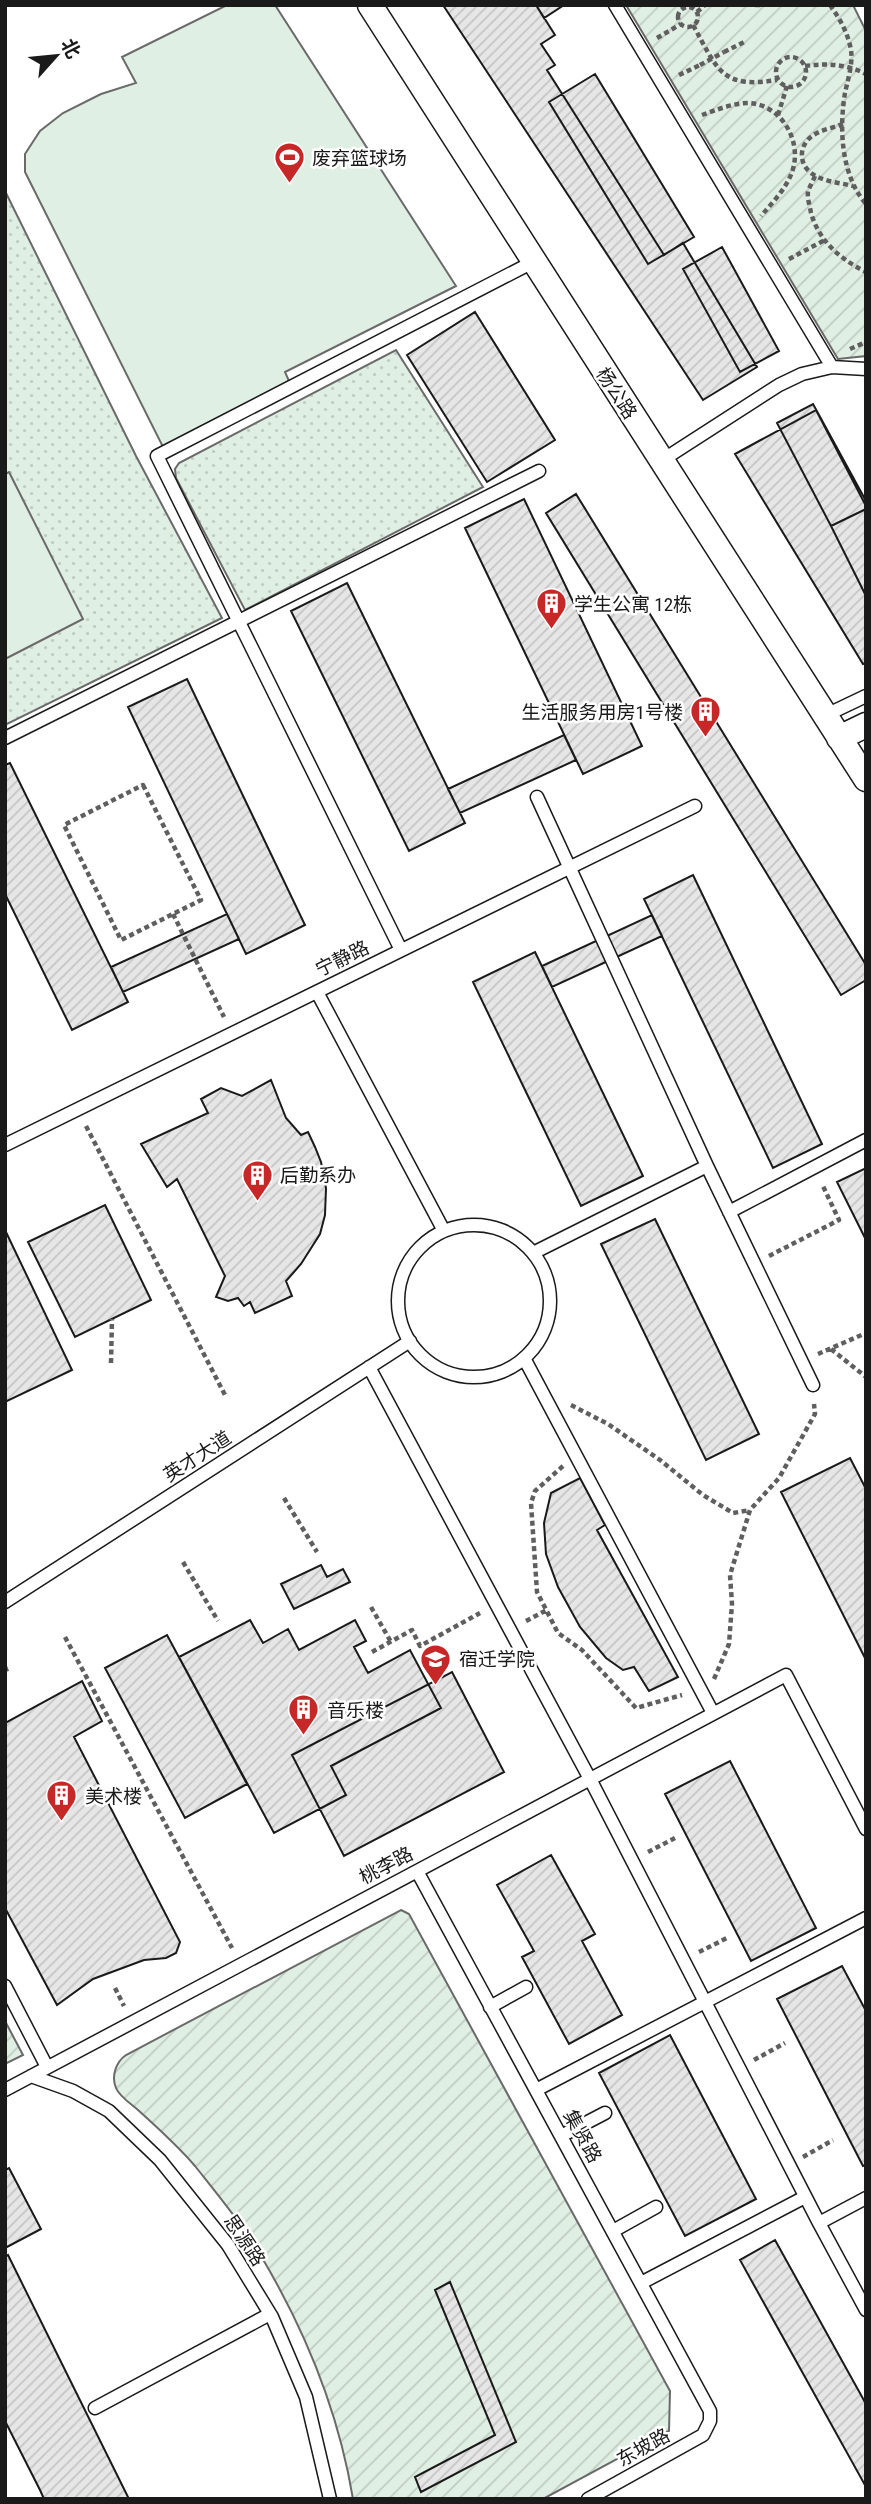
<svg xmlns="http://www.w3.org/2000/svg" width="871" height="2504" font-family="'Roboto Condensed','Noto Sans SC',sans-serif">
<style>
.grass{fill:url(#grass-dots);stroke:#6a6a6a;stroke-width:2}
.garden{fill:url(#garden-furrows);stroke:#6a6a6a;stroke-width:2}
.pitch{fill:#e0efe3;stroke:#6a6a6a;stroke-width:2}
.building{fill:url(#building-hatch);stroke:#1a1a1a;stroke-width:2}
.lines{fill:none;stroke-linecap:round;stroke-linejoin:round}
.lane-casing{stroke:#1a1a1a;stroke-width:15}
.street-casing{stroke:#1a1a1a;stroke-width:27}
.path{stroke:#5f5f5f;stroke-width:4.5;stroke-dasharray:5 3.5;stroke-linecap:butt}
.lane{stroke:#fff;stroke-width:12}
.street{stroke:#fff;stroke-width:24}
.path-bridge{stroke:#5f5f5f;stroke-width:4.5;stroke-dasharray:5 3.5;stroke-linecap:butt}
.labels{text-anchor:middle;stroke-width:5;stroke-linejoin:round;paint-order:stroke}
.poi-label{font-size:19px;fill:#1a1a1a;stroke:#fff;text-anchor:start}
.street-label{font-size:19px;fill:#1a1a1a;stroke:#fff}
</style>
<defs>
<pattern id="grass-dots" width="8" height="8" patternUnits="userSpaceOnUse" patternTransform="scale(1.75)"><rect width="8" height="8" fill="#e0efe3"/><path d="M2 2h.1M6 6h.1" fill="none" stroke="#c0ccc2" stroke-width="1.8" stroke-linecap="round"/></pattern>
<pattern id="garden-furrows" width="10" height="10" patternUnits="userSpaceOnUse" patternTransform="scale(1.75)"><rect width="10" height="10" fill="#e0efe3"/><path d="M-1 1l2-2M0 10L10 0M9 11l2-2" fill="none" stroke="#c0ccc2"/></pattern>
<pattern id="building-hatch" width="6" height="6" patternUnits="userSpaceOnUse" patternTransform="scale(1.75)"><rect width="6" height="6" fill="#e6e6e6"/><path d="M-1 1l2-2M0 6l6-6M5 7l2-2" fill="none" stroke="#c5c5c5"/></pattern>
</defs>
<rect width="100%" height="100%" fill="#fff"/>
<path class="grass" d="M 5,191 L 136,456 L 222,618 L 5,725 Z
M 396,350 L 483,487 L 245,610 L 176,478 L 175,469 L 179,463 Z"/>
<path class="garden" d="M 626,5 L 853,5 L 866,31 L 866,356 L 838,359 Z
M 401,1910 L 409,1914 L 670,2391 L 669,2431 L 543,2499 L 353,2499 C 339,2414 305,2330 261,2256 C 242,2224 218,2195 195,2166 C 178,2146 158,2128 138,2110 C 131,2104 119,2096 116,2088 C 111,2076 116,2062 126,2055 Z
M 5,2021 L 23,2055 L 5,2064 Z"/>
<path class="pitch" d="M 227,5 L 275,5 L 456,286 L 285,372 L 289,381 L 163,447 L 25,172 L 25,154 L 40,131 L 63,113 L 101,94 L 136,83 L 122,57 Z
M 9,472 L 83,619 L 5,659 L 5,474 Z"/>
<path class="building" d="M 443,5 L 536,5 L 555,35 L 541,44 L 555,65 L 547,70 L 664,255 L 683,243 L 757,367 L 703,400 Z
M 536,5 L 564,5 L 544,18 Z
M 595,74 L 694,237 L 648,264 L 549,102 Z
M 722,247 L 779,351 L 740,372 L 683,269 Z
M 475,312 L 555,440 L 487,482 L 407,355 Z
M 813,404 L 866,501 L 866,509 L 831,526 L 777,423 Z
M 816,410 L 866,506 L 866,663 L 863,664 L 735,454 Z
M 576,494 L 866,965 L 866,980 L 841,995 L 546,513 Z
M 524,499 L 642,746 L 583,774 L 465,528 Z
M 866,509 L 866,596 L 831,526 Z
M 347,583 L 465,823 L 409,851 L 291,611 Z
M 187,679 L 305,925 L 246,954 L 128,707 Z
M 564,735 L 576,760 L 460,813 L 448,789 Z
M 10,763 L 128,1002 L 72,1030 L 5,894 L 5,765 Z
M 693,875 L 822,1144 L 773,1168 L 644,899 Z
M 227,914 L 239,939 L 123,992 L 111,967 Z
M 652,915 L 662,936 L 552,987 L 542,966 Z
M 535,952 L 643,1176 L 581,1206 L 473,982 Z
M 271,1080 L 286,1118 L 301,1135 L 308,1132 L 315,1147 L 321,1162 L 326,1188 L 325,1215 L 320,1234 L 301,1264 L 286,1281 L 292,1296 L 255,1313 L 250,1302 L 244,1306 L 238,1298 L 228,1301 L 216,1297 L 225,1276 L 177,1179 L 167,1187 L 141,1144 L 208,1113 L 201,1099 L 221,1088 L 242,1096 Z
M 866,1168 L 866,1240 L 837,1182 Z
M 105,1205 L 151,1300 L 75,1337 L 28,1242 Z
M 655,1219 L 759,1434 L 706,1460 L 601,1244 Z
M 5,1230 L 72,1370 L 5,1402 Z
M 850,1458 L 866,1489 L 866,1660 L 781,1492 Z
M 580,1478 L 605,1525 L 597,1530 L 678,1677 L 649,1691 L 634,1667 L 623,1670 L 606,1658 L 580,1627 L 558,1587 L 546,1554 L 544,1523 L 551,1493 Z
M 321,1565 L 327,1577 L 343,1569 L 350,1582 L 294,1609 L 281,1584 Z
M 250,1620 L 263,1643 L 288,1629 L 299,1650 L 355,1620 L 366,1641 L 354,1647 L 368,1673 L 410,1650 L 441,1708 L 331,1766 L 346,1795 L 274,1833 L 179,1657 Z
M 167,1635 L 247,1784 L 185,1818 L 105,1668 Z
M 452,1672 L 504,1772 L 344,1856 L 292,1755 Z
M 82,1681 L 102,1721 L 74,1737 L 180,1942 L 176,1953 L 166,1958 L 144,1960 L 93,1979 L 57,2005 L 5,1908 L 5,1723 Z
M 730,1761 L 816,1928 L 751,1961 L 665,1794 Z
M 551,1855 L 595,1934 L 582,1941 L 622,2015 L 569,2044 L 522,1957 L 534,1951 L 497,1885 Z
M 842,1966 L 866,2011 L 866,2165 L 863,2166 L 777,1999 Z
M 670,2035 L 756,2199 L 685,2236 L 599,2073 Z
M 9,2168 L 41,2229 L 5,2248 L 5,2170 Z
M 775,2240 L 866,2404 L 866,2487 L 740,2260 Z
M 8,2255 L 129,2499 L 44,2499 L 40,2490 L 5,2421 L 5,2257 Z
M 450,2282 L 516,2442 L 421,2492 L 415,2477 L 495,2435 L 435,2290 Z"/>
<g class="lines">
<defs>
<path id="lane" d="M 615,5 L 832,367
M 661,461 L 779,385 L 802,374 L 832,367 L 866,369
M 824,716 L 866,696
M 5,738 L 539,471
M 537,797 L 707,1166 L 813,1385
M 401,950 L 157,456 L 533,262
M 317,992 L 444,1231
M 5,1145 L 695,806
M 729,1212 L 866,1140
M398 1301a76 76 0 1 1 152 0a76 76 0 1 1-152 0Z
M 533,1253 L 707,1166
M 524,1358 L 713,1713
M 369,1367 L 590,1779 L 819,2223 L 866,2198
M 5,1602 L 410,1341
M 417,1871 L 710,2411 L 710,2421 L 703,2435 L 588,2499
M 5,1986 L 47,2067
M 490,2007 L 526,1987
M 31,2076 L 73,2091 L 109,2111 L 160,2160 L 228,2245 L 272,2317 L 306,2397 L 330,2499
M 5,2090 L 786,1675 L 866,1829
M 536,2090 L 866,1918
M 561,2136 L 605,2113
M 819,2223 L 866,2310
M 613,2231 L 656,2207
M 641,2283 L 805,2197
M 95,2408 L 270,2314"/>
<path id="street" d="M 370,5 L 866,779
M 839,738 L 866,725"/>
</defs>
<use href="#lane" class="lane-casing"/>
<use href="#street" class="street-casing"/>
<path class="path" d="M 755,5 L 762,5
M 830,5 C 840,19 848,33 851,50 C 853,64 848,79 845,93 C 839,129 841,175 866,204
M678 17a10 10 0 1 1 20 0a10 10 0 1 1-20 0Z
M 697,12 L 705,5
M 693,25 C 718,70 721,89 777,80
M 657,38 L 681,24
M 724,52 L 744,42
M776 72a15 15 0 1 1 30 0a15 15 0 1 1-30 0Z
M 805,66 C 827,63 846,64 866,74
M 679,75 L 700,65
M 702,115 C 716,110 733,103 749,103 C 782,105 803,142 792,172 C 786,189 772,203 761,216
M 778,115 L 787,86
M 843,124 C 833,128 820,130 812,136 C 797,147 799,168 816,176 C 827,182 841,183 853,186
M 815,176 C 813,181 810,186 808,191 C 807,199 810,206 811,213 C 819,241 840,259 866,272
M 789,259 L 825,240
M 850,349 L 866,342
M 143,785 L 201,900 L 121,940 L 64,825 Z
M 173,914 L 224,1017
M 86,1126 L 225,1395
M 769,1256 L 839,1220 L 822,1184
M 831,1349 L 866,1377
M 818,1354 L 866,1333
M 111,1363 L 112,1319
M 571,1405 L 608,1424 L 660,1460 L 703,1495 L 733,1513 L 750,1510
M 563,1466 L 535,1491 L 531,1503 L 537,1592 L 558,1633 L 582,1650 L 636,1708 L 682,1695
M 284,1498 L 317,1552
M 183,1562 L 218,1621
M 371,1607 L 391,1642
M 526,1621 L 547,1610
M 65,1637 L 232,1948
M 372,1652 L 412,1630 L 420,1646 L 480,1613
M 5,1667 L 8,1674
M 714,1679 L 729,1644 L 732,1604 L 730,1575 L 750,1510 L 779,1478 L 815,1414 L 814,1404
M 648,1852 L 675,1838
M 699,1952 L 727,1938
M 115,1988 L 124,2006
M 754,2060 L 785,2043
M 803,2157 L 833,2140"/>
<use href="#lane" class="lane"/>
<use href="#street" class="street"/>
<path class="path-bridge" d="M 700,65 L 724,52"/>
</g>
<defs>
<symbol id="stadium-pin" viewBox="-11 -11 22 30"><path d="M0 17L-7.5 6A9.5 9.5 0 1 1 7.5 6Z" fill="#c62828" stroke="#fff"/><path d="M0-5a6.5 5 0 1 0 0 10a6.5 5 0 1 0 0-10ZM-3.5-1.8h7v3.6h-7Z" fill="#fff"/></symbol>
<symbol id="building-pin" viewBox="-11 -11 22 30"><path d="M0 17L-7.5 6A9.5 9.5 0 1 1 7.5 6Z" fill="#c62828" stroke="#fff"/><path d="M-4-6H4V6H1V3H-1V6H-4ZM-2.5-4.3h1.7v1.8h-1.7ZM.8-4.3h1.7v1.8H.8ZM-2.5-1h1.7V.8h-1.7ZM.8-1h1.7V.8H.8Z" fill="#fff"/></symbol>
<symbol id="university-pin" viewBox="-11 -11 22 30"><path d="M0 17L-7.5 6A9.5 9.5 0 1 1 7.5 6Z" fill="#c62828" stroke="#fff"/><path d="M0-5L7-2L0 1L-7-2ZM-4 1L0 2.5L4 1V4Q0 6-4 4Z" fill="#fff"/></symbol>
</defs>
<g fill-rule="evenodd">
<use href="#stadium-pin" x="272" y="140" width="35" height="47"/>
<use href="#building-pin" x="534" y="586" width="35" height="47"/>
<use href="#building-pin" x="688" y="694" width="35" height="47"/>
<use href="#building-pin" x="240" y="1158" width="35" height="47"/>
<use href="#university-pin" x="418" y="1642" width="35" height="47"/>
<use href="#building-pin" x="286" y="1692" width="35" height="47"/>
<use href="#building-pin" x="44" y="1778" width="35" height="47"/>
</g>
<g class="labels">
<g class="poi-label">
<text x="312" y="165">废弃篮球场</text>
<text x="574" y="611">学生公寓 12栋</text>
<text x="683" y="719" text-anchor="end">生活服务用房1号楼</text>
<text x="280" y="1182">后勤系办</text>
<text x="459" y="1666">宿迁学院</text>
<text x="327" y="1717">音乐楼</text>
<text x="85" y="1803">美术楼</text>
</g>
<g class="street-label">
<text transform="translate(617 393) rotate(57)" y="7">杨公路</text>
<text transform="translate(342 958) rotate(-26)" y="7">宁静路</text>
<text transform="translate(197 1456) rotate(-33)" y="7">英才大道</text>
<text transform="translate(386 1865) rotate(-28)" y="7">桃李路</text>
<text transform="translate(583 2136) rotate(61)" y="7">集贤路</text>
<text transform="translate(245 2240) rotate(56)" y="7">思源路</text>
<text transform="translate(643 2447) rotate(-29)" y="7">东坡路</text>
</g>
</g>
<rect width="871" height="2504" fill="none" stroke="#1a1a1a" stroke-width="14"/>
<g transform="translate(56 56) rotate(63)" stroke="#ffffff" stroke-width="5" paint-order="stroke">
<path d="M0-5L12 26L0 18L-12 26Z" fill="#1a1a1a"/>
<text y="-10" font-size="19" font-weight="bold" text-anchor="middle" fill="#1a1a1a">北</text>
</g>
</svg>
